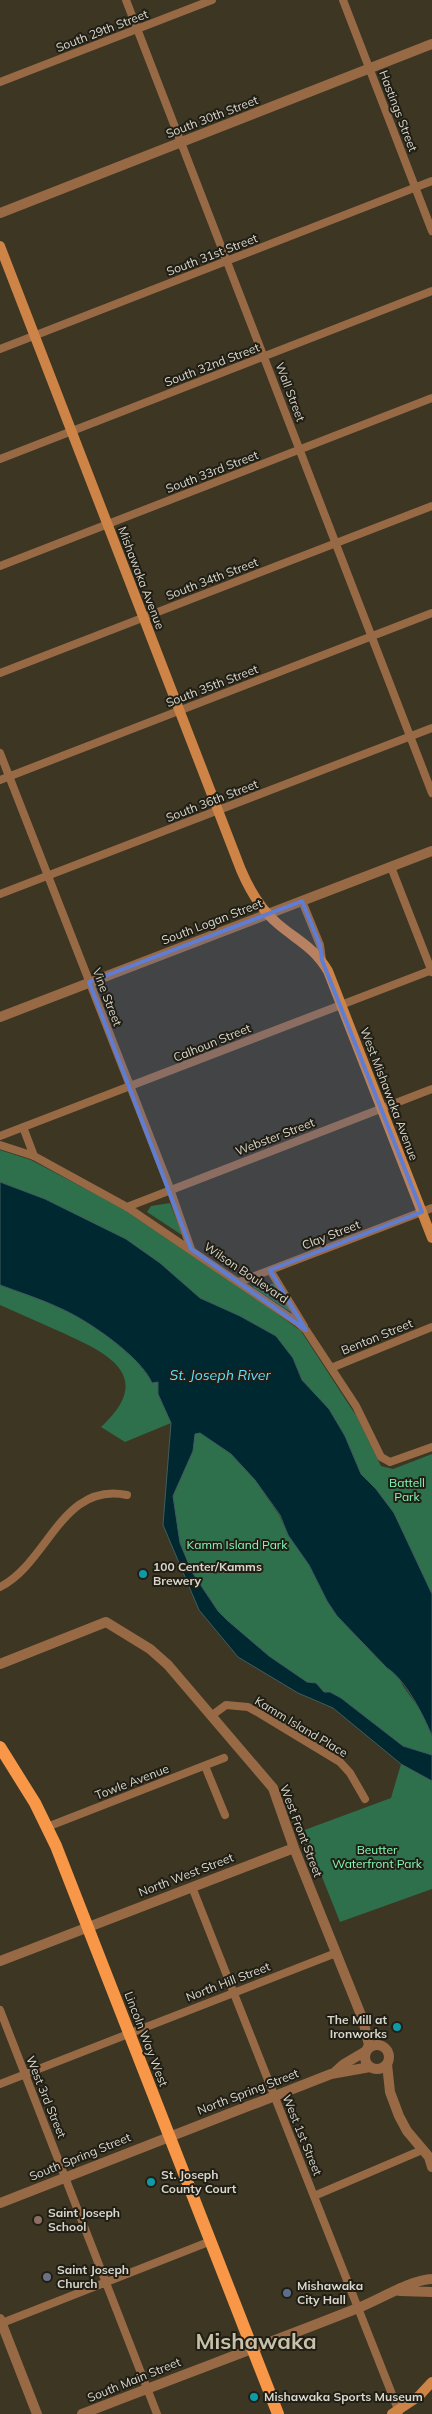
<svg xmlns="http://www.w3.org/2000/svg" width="432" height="2414" font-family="Mulish,sans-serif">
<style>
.green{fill:#2e6f4c}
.water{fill:#002831;stroke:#415c5f}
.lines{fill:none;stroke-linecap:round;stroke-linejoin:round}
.minor{stroke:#986945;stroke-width:8}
.tertiary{stroke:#986945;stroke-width:10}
.secondary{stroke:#ce8347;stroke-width:10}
.primary{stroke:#f79747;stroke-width:12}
.marked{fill:#5f7ed3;fill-opacity:0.2;stroke:#5f7ed3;stroke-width:4;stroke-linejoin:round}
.culture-dot{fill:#0f9aa8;stroke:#201e15;stroke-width:2}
.education-dot{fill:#8d6e63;stroke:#201e15;stroke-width:2}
.worship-dot{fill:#6b7280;stroke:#201e15;stroke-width:2}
.service-dot{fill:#5c6f8a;stroke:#201e15;stroke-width:2}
.labels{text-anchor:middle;stroke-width:4;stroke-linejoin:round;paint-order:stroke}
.street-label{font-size:12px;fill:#d9d6ca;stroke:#201e15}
.park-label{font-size:12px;fill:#83fbb7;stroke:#201e15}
.poi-label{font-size:12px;font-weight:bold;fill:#d9d6ca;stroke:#201e15;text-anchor:start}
.water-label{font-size:14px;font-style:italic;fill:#63dffc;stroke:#201e15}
.town-label{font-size:22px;font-weight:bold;fill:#c8c1aa;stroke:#201e15}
</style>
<rect width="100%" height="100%" fill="#3c3623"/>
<path class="green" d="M 0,1150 L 31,1160 L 120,1207 L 268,1307 L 301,1331 L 357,1417 L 381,1466 L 393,1469 L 432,1454 L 432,1594 L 411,1550 L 376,1489 L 361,1474 L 345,1436 L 329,1409 L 302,1380 L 293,1358 L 276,1336 L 240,1316 L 200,1298 L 160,1263 L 78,1217 L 45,1199 L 0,1182 Z
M 170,1203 L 182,1234 L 182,1235 L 147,1212 L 151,1206 Z
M 257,1283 L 264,1286 L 275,1283 L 292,1311 L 289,1311 L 253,1287 Z
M 0,1285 C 21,1293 44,1300 64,1310 C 90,1322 141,1357 152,1383 L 158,1382 L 158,1394 L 171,1423 L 125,1442 L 101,1427 C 155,1377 110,1354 63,1333 C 42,1324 21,1314 0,1305 Z
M 200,1433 L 231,1454 L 255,1480 L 279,1515 L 288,1535 L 309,1565 L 327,1601 L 337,1616 L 387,1668 L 397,1674 L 403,1686 L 421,1711 L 432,1736 L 432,1755 L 403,1746 L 341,1698 L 330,1692 L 324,1692 L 316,1683 L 307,1682 L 269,1656 L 228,1621 L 218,1611 L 192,1572 L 180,1543 L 173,1496 L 193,1451 L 195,1434 Z
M 401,1764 L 432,1779 L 432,1889 L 340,1922 L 314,1857 L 309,1852 L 299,1832 L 391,1798 Z"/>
<path class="water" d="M 0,1182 L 45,1199 L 126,1239 L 160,1263 L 200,1298 L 240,1316 L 276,1336 L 293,1358 L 302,1380 L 329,1409 L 345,1436 L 361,1474 L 376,1489 L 394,1513 L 432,1594 L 432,1736 C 424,1716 405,1679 387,1668 L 337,1616 L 327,1601 L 309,1565 L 288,1535 L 280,1515 L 255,1480 L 231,1454 L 200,1433 L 195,1434 L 193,1451 L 173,1496 L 180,1543 L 192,1572 L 218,1611 L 228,1621 L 269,1656 L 307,1682 L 316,1683 L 324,1692 L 330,1692 L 341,1698 L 403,1746 L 432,1755 L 432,1781 L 401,1764 L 333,1708 L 298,1693 L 238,1657 L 199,1610 L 163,1525 L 171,1423 L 158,1394 L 158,1382 L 152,1383 C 141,1357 90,1322 64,1310 C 44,1300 21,1293 0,1285 Z"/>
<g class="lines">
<path class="minor" d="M 126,0 L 432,793
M 343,0 L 432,231
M 0,82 L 212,0
M 0,349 L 432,181
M 0,459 L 432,291
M 0,566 L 432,398
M 0,673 L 432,506
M 0,753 L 168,1183 L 191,1249
M 0,780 L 432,613
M 391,867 L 432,972
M 0,894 L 432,728
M 302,901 L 320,945 L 322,960
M 23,1127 L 34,1156
M 0,1136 L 432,970
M 0,1145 L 34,1156 L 127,1207 L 298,1323 L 306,1330 L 356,1406 L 381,1457 L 390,1462 L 432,1447
M 127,1207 L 432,1089
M 270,1270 L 304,1326
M 239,1282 L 432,1208
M 331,1368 L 432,1327
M 0,1587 C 48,1563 62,1481 127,1495
M 211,1716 L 226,1705 L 248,1707 L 259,1713 L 340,1762 L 350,1773 L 365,1799
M 205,1766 L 225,1815
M 47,1827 L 224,1758
M 192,1887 L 399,2412
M 0,2010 L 157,2414
M 0,2084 L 336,1953
M 314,2196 L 422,2150
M 2,2323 L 211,2241"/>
<path class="tertiary" d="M 0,213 L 432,44
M 0,1017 L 432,851
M 0,1664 L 106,1622 L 150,1649 L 168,1665 L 273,1788 L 294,1848 L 363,2020 L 369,2045 L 367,2049
M 0,1961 L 294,1848
M365 2057a12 12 0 1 1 24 0a12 12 0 1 1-24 0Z
M 387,2064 L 390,2092 L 399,2116 L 407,2131 L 429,2157 L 432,2167
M 335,2072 L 344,2064 L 366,2051
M 0,2203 L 331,2074 L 370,2067
M 400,2291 L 432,2292
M 0,2319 L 37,2414
M 82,2414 C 174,2378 267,2344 358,2308 C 378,2300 413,2279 432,2279"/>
<path class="secondary" d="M 0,246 L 241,870 C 250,891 261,910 278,924 C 298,941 314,947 328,971 L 432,1238
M 392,2414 L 419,2396 L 432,2382"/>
<path class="primary" d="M 0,1747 L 35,1803 L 56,1846 L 278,2414"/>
</g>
<path class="marked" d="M 302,901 L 320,945 L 322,960 L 422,1212 L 270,1270 L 306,1330 L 191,1249 L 89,982 Z"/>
<g class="culture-dot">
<circle cx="143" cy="1574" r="5"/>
<circle cx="397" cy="2027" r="5"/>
<circle cx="151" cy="2182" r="5"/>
<circle cx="254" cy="2397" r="5"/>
</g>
<circle class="education-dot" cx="38" cy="2220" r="5"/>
<circle class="worship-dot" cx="47" cy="2277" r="5"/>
<circle class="service-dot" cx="287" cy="2293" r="5"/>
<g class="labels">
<g class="street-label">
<text transform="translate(102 31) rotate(-21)" y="4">South 29th Street</text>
<text transform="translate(398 111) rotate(69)" y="4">Hastings Street</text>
<text transform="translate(212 117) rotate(-21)" y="4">South 30th Street</text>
<text transform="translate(212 255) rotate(-21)" y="4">South 31st Street</text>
<text transform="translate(212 365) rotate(-21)" y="4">South 32nd Street</text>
<text transform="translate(290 392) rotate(69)" y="4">Wall Street</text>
<text transform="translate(212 472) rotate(-21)" y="4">South 33rd Street</text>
<text transform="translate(141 578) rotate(69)" y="4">Mishawaka Avenue</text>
<text transform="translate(212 579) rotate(-21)" y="4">South 34th Street</text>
<text transform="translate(212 686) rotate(-21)" y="4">South 35th Street</text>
<text transform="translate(212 801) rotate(-21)" y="4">South 36th Street</text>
<text transform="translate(212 922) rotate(-21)" y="4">South Logan Street</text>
<text transform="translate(107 997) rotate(69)" y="4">Vine Street</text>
<text transform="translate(212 1043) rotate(-22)" y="4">Calhoun Street</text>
<text transform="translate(389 1094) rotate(69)" y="4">West Mishawaka Avenue</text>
<text transform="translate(275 1137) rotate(-21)" y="4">Webster Street</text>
<text transform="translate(331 1235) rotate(-21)" y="4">Clay Street</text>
<text transform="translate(246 1273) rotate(34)" y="4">Wilson Boulevard</text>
<text transform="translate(377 1337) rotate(-22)" y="4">Benton Street</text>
<text transform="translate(301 1727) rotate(31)" y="4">Kamm Island Place</text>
<text transform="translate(132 1782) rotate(-21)" y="4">Towle Avenue</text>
<text transform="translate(301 1831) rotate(69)" y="4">West Front Street</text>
<text transform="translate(186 1875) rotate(-21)" y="4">North West Street</text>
<text transform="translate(228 1982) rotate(-21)" y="4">North Hill Street</text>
<text transform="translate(146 2039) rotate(69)" y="4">Lincoln Way West</text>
<text transform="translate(248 2092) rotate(-21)" y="4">North Spring Street</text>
<text transform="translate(46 2097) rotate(68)" y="4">West 3rd Street</text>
<text transform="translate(302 2135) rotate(68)" y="4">West 1st Street</text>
<text transform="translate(80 2157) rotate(-22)" y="4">South Spring Street</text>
<text transform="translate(134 2380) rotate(-22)" y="4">South Main Street</text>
</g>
<g class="park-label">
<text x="407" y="1487">Battell<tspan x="407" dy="14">Park</tspan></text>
<text x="237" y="1549">Kamm Island Park</text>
<text x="377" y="1854">Beutter<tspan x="377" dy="14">Waterfront Park</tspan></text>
</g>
<g class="poi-label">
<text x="153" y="1571">100 Center/Kamms<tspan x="153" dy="14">Brewery</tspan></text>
<text x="387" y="2024" text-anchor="end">The Mill at<tspan x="387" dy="14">Ironworks</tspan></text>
<text x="161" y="2179">St. Joseph<tspan x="161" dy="14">County Court</tspan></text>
<text x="48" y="2217">Saint Joseph<tspan x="48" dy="14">School</tspan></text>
<text x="57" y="2274">Saint Joseph<tspan x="57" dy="14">Church</tspan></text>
<text x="297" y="2290">Mishawaka<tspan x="297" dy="14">City Hall</tspan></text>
<text x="264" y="2401">Mishawaka Sports Museum</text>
</g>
<g class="water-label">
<text x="220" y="1380">St. Joseph River</text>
</g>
<g class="town-label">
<text x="256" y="2349">Mishawaka</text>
</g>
</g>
</svg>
